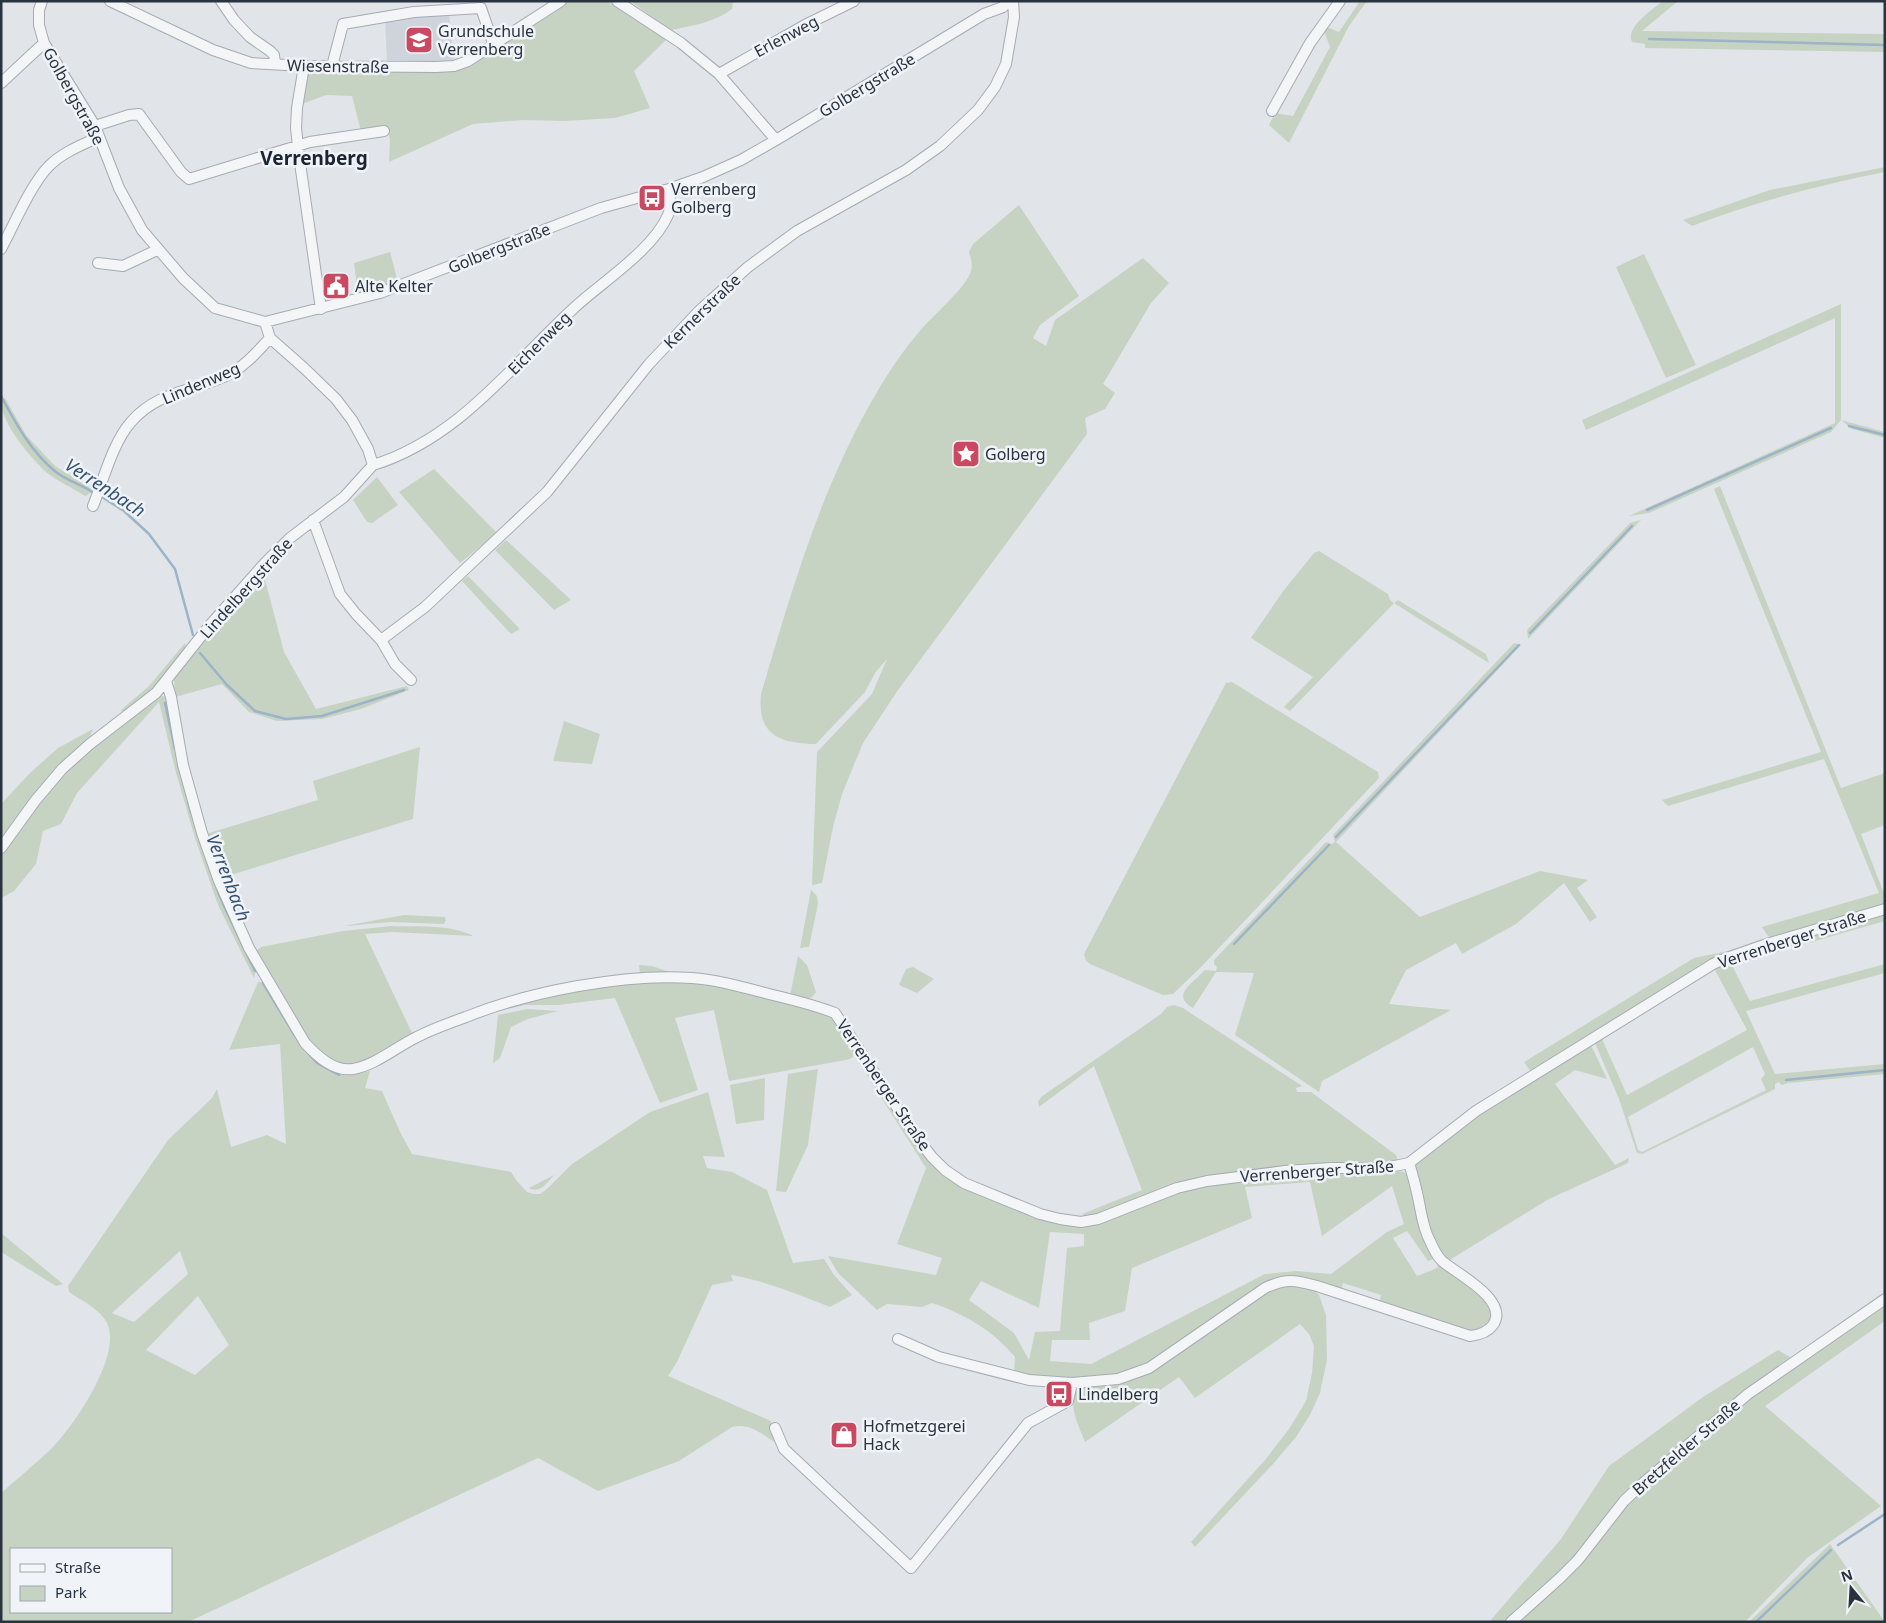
<svg xmlns="http://www.w3.org/2000/svg" width="1886" height="1623" font-family="'Noto Sans',sans-serif">
<style>
.built{fill:#cfd3db}
.green{fill:#c7d3c2;fill-rule:evenodd}
.lines{fill:none;stroke-linecap:round;stroke-linejoin:round}
.stream{stroke:#9cb3c8;stroke-width:2.5}
.minor-casing{stroke:#a6abb3;stroke-width:12}
.minor{stroke:#f3f5f7;stroke-width:10}
.labels{text-anchor:middle;stroke-width:5;stroke-linejoin:round;paint-order:stroke}
.poi-label{font-size:16px;fill:#293340;stroke:#f0f3f7;text-anchor:start}
.street-label{font-size:16px;fill:#293340;stroke:#f0f3f7}
.water-label{font-size:18px;font-style:italic;fill:#345373;stroke:#f0f3f7}
.quarter-label{font-size:19px;font-weight:bold;fill:#1b2431;stroke:#f0f3f7}
</style>
<rect width="100%" height="100%" fill="#e1e4e9"/>
<path class="built" d="M 449,13 L 454,60 L 438,62 L 387,60 L 385,20 Z"/>
<path class="green" d="M 569,1 L 607,1 L 666,40 L 634,71 L 650,108 L 615,118 L 564,121 L 523,120 L 473,124 L 389,162 L 390,140 L 387,127 L 361,131 L 352,96 L 326,95 L 302,104 L 306,75 L 313,69 L 456,71 L 475,62 Z
M 630,1 L 733,1 L 732,9 C 715,22 692,26 671,30 Z
M 1360,1 L 1367,1 L 1349,26 L 1289,143 L 1269,125 L 1275,113 L 1293,116 L 1330,47 L 1324,31 L 1327,27 L 1339,32 Z
M 1663,1 L 1678,1 L 1642,31 L 1885,34 L 1885,52 L 1645,48 L 1645,44 L 1632,42 C 1625,27 1653,9 1663,1 Z
M 1885,167 L 1885,172 C 1819,185 1755,202 1692,226 L 1683,220 L 1770,190 Z
M 1019,205 L 1079,296 L 1040,325 L 1033,338 L 1046,346 L 1055,320 L 1143,258 L 1169,283 L 1151,303 L 1103,384 L 1115,393 L 1105,409 L 1085,418 L 1087,434 L 898,690 L 863,743 L 842,794 L 833,827 L 822,883 L 812,885 L 817,752 L 872,694 L 887,659 L 875,673 L 865,692 L 816,744 C 780,743 757,736 761,694 C 792,589 823,481 880,387 C 892,367 905,348 920,331 C 932,316 966,288 971,271 C 973,264 971,259 969,252 L 973,244 Z
M 390,252 L 398,282 L 358,293 L 354,263 Z
M 1644,254 L 1696,365 L 1666,378 L 1616,267 Z
M 1841,304 L 1841,420 L 1885,432 L 1885,438 L 1852,429 L 1841,420 L 1831,432 L 1649,513 L 1629,516 L 1835,423 L 1835,318 L 1586,430 L 1582,420 Z
M 5,398 L 26,435 L 55,466 L 95,491 L 85,496 C 73,488 57,481 46,472 C 31,458 1,423 1,402 Z
M 434,469 L 497,533 L 460,563 L 399,492 Z
M 377,477 L 398,505 L 372,523 L 367,522 L 353,500 Z
M 1720,486 L 1841,788 L 1885,773 L 1885,825 L 1861,834 L 1885,896 L 1885,901 L 1880,907 L 1774,938 L 1768,936 L 1762,927 L 1879,893 L 1824,759 L 1668,806 L 1662,800 L 1821,752 L 1714,489 Z
M 1641,520 L 1528,639 L 1527,630 L 1630,523 Z
M 506,540 L 571,600 L 554,610 L 495,550 Z
M 1319,551 L 1388,594 L 1390,600 L 1394,603 L 1398,600 L 1486,654 L 1489,663 L 1394,603 L 1290,711 L 1284,707 L 1313,677 L 1251,638 L 1284,590 L 1314,553 Z
M 263,572 L 284,652 L 316,709 L 407,686 L 409,690 L 361,709 L 322,719 L 277,721 L 249,712 L 222,684 L 175,697 L 174,678 L 210,630 Z
M 468,576 L 520,629 L 511,634 L 462,581 Z
M 185,643 L 186,651 L 153,690 L 126,711 L 120,711 L 149,686 Z
M 1514,643 L 1521,645 L 1336,842 L 1420,917 L 1540,871 L 1588,880 L 1577,888 L 1597,917 L 1590,922 L 1564,883 L 1516,924 L 1462,954 L 1456,943 L 1406,970 L 1389,1004 L 1451,1010 L 1322,1081 L 1319,1092 L 1235,1035 L 1254,973 L 1216,972 L 1193,1008 C 1170,995 1193,983 1205,970 L 1216,971 L 1217,967 L 1214,964 L 1214,960 L 1326,842 L 1332,844 L 1335,842 L 1333,835 Z
M 1232,682 L 1378,772 L 1379,778 L 1203,965 L 1173,994 L 1163,995 L 1090,964 L 1086,961 L 1084,954 L 1226,683 Z
M 164,696 L 168,703 L 181,765 L 256,968 L 254,978 L 218,905 L 195,838 L 176,773 L 159,702 L 77,793 L 61,824 L 43,831 L 36,864 L 14,891 L 1,898 L 1,853 L 37,803 L 64,772 L 91,746 L 156,697 Z
M 564,721 L 600,734 L 592,764 L 553,761 Z
M 93,729 L 89,739 L 1,843 L 1,804 L 30,773 L 58,748 Z
M 420,747 L 413,819 L 221,878 L 206,834 L 318,800 L 313,781 Z
M 811,890 L 817,896 L 818,904 L 809,947 L 800,948 Z
M 1885,912 L 1885,921 L 1732,965 L 1750,1001 L 1885,964 L 1885,973 L 1746,1011 L 1775,1074 L 1885,1064 L 1885,1074 L 1788,1083 L 1782,1085 L 1778,1082 L 1775,1084 L 1775,1089 L 1642,1154 L 1637,1153 L 1619,1099 L 1595,1043 L 1596,1039 L 1728,961 ZM 1715,970 L 1747,1030 L 1627,1095 L 1602,1039 ZM 1753,1047 L 1765,1074 L 1761,1079 L 1766,1090 L 1642,1152 L 1638,1150 L 1628,1117 Z
M 404,915 L 445,917 L 446,920 L 444,924 L 391,922 L 344,926 Z
M 391,926 C 419,927 449,924 474,936 L 392,932 L 365,934 L 413,1035 L 367,1062 L 350,1066 L 334,1064 L 307,1042 L 255,952 L 261,947 L 343,931 Z
M 1762,939 L 1761,942 L 1531,1072 L 1524,1062 L 1694,958 L 1728,951 Z
M 798,956 L 807,965 L 816,992 C 810,1003 801,998 790,996 Z
M 639,965 L 652,966 L 675,974 L 640,975 Z
M 913,967 L 934,979 L 917,993 L 899,985 L 906,969 Z
M 258,982 L 264,982 L 304,1045 L 332,1069 L 353,1075 L 370,1071 L 365,1088 L 382,1091 L 400,1132 L 412,1154 L 511,1172 L 516,1180 L 527,1192 L 534,1194 L 540,1194 L 547,1189 L 572,1164 L 650,1112 L 708,1092 L 725,1157 L 703,1156 L 707,1168 L 732,1172 L 767,1190 L 793,1263 L 824,1259 L 834,1275 L 852,1295 L 830,1307 C 797,1294 766,1281 731,1275 L 733,1281 L 712,1285 L 677,1362 L 668,1376 L 771,1421 L 773,1435 L 777,1444 C 763,1435 750,1422 732,1427 L 679,1461 L 598,1491 L 538,1458 L 188,1622 L 1,1622 L 1,1493 C 17,1479 34,1465 50,1450 C 72,1429 123,1355 107,1323 C 100,1309 82,1301 69,1292 L 68,1286 L 168,1140 L 212,1098 L 217,1089 L 231,1147 L 267,1135 L 286,1144 L 280,1044 L 229,1050 ZM 180,1251 L 188,1274 L 134,1322 L 112,1313 ZM 198,1296 L 229,1345 L 195,1375 L 146,1350 ZM 11,1549 L 171,1549 L 171,1612 L 11,1612 Z
M 648,982 L 691,982 L 744,991 L 830,1014 L 856,1051 L 852,1058 L 846,1060 L 729,1081 L 714,1010 L 675,1018 L 698,1090 L 660,1103 L 615,998 L 558,1005 L 525,1005 L 498,1011 L 533,998 L 563,992 Z
M 1174,1005 L 1183,1008 L 1302,1086 L 1296,1088 L 1297,1092 L 1311,1092 L 1396,1155 L 1398,1162 L 1385,1165 L 1249,1172 L 1086,1218 L 1082,1214 L 1142,1190 L 1094,1066 L 1039,1107 L 1038,1102 L 1041,1097 L 1161,1014 L 1167,1007 Z
M 527,1009 L 558,1011 L 528,1019 L 511,1027 L 500,1058 L 493,1063 L 498,1015 Z
M 1590,1043 L 1607,1079 L 1575,1070 L 1555,1084 L 1615,1165 L 1629,1158 L 1628,1163 L 1549,1199 L 1448,1261 L 1430,1237 L 1415,1176 L 1415,1165 L 1419,1158 L 1478,1114 Z
M 858,1061 L 864,1062 L 942,1173 L 1081,1226 L 1189,1187 L 1282,1174 L 1388,1170 L 1404,1172 L 1409,1177 L 1436,1258 L 1428,1261 L 1407,1231 L 1393,1238 L 1417,1276 L 1435,1269 L 1441,1264 L 1456,1278 L 1479,1292 L 1491,1310 L 1492,1318 L 1485,1329 L 1468,1332 L 1379,1303 L 1381,1295 L 1343,1283 L 1341,1291 L 1287,1277 L 1147,1365 L 1118,1377 L 1051,1379 L 1014,1372 L 1015,1357 C 993,1330 964,1314 932,1303 L 922,1307 L 887,1304 L 877,1310 L 838,1273 L 828,1256 L 936,1275 L 942,1258 L 897,1244 L 926,1168 ZM 1310,1182 L 1322,1236 L 1392,1186 L 1404,1224 L 1387,1232 L 1331,1274 L 1296,1271 L 1265,1274 L 1091,1364 L 1050,1361 L 1052,1340 L 1090,1340 L 1089,1323 L 1125,1311 L 1132,1268 L 1252,1218 L 1245,1187 ZM 1050,1232 L 1084,1234 L 1084,1246 L 1067,1248 L 1060,1331 L 1035,1332 L 1029,1360 L 1014,1333 L 969,1300 L 981,1281 L 1039,1308 Z
M 818,1069 L 808,1145 L 786,1192 L 776,1191 L 788,1074 Z
M 765,1078 L 764,1120 L 736,1124 L 730,1085 Z
M 554,1175 C 547,1183 540,1194 529,1188 Z
M 1,1233 L 63,1284 L 56,1286 L 1,1252 Z
M 1289,1283 L 1313,1289 L 1319,1295 L 1326,1315 L 1327,1360 L 1320,1393 L 1310,1415 L 1296,1437 L 1273,1464 L 1195,1547 L 1191,1542 L 1265,1460 L 1289,1429 L 1306,1401 L 1312,1373 L 1314,1346 L 1309,1334 L 1300,1324 L 1195,1398 L 1179,1377 L 1085,1442 C 1079,1426 1064,1400 1081,1387 L 1119,1382 L 1267,1290 Z
M 1885,1299 L 1885,1321 L 1765,1406 L 1881,1506 L 1807,1558 L 1745,1622 L 1523,1622 L 1518,1616 L 1511,1622 L 1489,1622 L 1561,1539 L 1609,1466 L 1703,1397 L 1778,1350 L 1795,1360 Z
M 1830,1544 L 1885,1622 L 1749,1622 Z"/>
<g class="lines">
<path class="stream" d="M 1649,39 L 1885,45
M 1,396 C 16,424 31,452 56,472 C 68,481 82,485 94,493
M 1849,426 L 1885,435
M 99,495 L 124,511 L 149,534 L 175,569 L 193,635
M 1647,510 L 1831,428
M 1530,633 L 1632,526
M 200,653 L 227,685 L 255,711 L 286,719 L 322,716 L 404,690
M 165,703 L 175,749
M 188,801 L 191,813
M 1336,837 L 1519,645
M 216,886 L 223,904 L 255,971
M 1234,944 L 1329,845
M 263,983 L 295,1036
M 308,1053 L 317,1063 L 339,1075
M 1786,1080 L 1885,1070
M 1838,1545 L 1885,1514
M 1756,1622 L 1831,1550"/>
<defs>
<path id="minor" d="M 42,1 L 39,10 L 39,25 L 44,43 L 95,126 L 119,188 L 142,230 L 183,278 L 215,308 L 265,322 L 380,293 L 601,208 L 669,189 L 703,177 L 741,160 L 776,140 L 984,14 L 1003,7 L 1008,1
M 110,1 L 213,50 L 251,63 L 304,66 L 436,67 L 454,66 L 468,61 L 561,1
M 221,1 L 234,20 L 250,37 L 270,51 L 274,55 L 275,64
M 617,1 L 681,43 L 719,74 L 776,140
M 304,66 L 297,108 L 296,128 L 299,156 L 321,309
M 332,66 L 343,24 L 414,12 L 481,8 L 494,46
M 719,74 L 805,25 L 854,1
M 1,83 L 44,43
M 1272,111 L 1310,43 L 1340,1
M 95,126 L 129,115 L 139,114 L 181,172 L 189,179 L 310,142 L 384,131
M 1,249 C 14,225 31,184 49,166 C 63,152 82,145 99,137
M 98,263 L 123,266 L 157,250
M 265,322 L 270,338 L 304,368 L 336,399 L 352,420 L 368,449 L 373,465
M 373,465 C 458,439 511,366 574,308 C 602,282 653,250 668,215 C 671,208 670,197 670,189
M 93,506 C 103,481 113,442 131,422 C 158,390 197,391 230,374 C 246,365 257,352 270,338
M 313,520 L 340,594 L 356,614 L 381,640 L 425,607 L 547,492 L 649,364 L 699,311 L 748,267 L 797,231 L 906,170 L 940,146 L 978,110 L 995,87 L 1006,64 L 1014,17 L 1013,1
M 381,640 L 395,664 L 411,680
M 166,681 L 171,697 L 183,765 L 202,833 L 219,881 L 249,948 L 305,1043 C 317,1056 334,1072 353,1069 C 376,1065 396,1047 417,1037 C 432,1029 449,1023 466,1017 C 528,992 624,973 692,978 C 719,980 746,988 773,995 C 794,1000 814,1005 835,1013 L 918,1139 L 932,1157 L 945,1170 L 964,1183 L 1040,1214 L 1060,1219 L 1081,1222 L 1098,1219 L 1177,1188 L 1207,1181 L 1285,1171 L 1331,1168 L 1385,1168 L 1409,1163 L 1476,1111 L 1713,964 L 1724,959 L 1770,943 L 1885,909
M 1,848 L 35,801 L 62,769 L 90,744 L 156,693 L 210,625 L 264,564 L 290,538 L 344,497 L 373,465
M 898,1339 L 939,1357 L 1029,1380 L 1072,1383 L 1118,1379 L 1149,1368 L 1265,1288 C 1286,1278 1295,1280 1317,1286 L 1470,1336 C 1479,1335 1487,1333 1493,1325 C 1510,1300 1457,1274 1442,1261 C 1437,1256 1433,1248 1430,1241 C 1422,1227 1421,1209 1417,1193 C 1415,1183 1412,1173 1409,1163
M 775,1428 L 784,1449 L 911,1568 L 1028,1423 L 1068,1401 L 1072,1383
M 1511,1622 L 1560,1578 L 1578,1560 L 1624,1501 L 1642,1484 L 1748,1394 L 1885,1299"/>
</defs>
<use href="#minor" class="minor-casing"/>
<use href="#minor" class="minor"/>
</g>
<defs>
<symbol id="school-square" viewBox="-11 -11 22 22"><rect x="-9" y="-9" width="18" height="18" rx="4" fill="#cb4861" stroke="#f0f3f7"/><path d="M0-5L7-2L0 1L-7-2ZM-4 1L0 2.5L4 1V4Q0 6-4 4Z" fill="#fff"/></symbol>
<symbol id="bus-square" viewBox="-11 -11 22 22"><rect x="-9" y="-9" width="18" height="18" rx="4" fill="#cb4861" stroke="#f0f3f7"/><path d="M-5-6H5V4H4V6H2V4H-2V6H-4V4H-5ZM-3.5-4V0h7V-4ZM-3.5 1.2v1.5H-2V1.2ZM2 1.2v1.5H3.5V1.2Z" fill="#fff"/></symbol>
<symbol id="civic-square" viewBox="-11 -11 22 22"><rect x="-9" y="-9" width="18" height="18" rx="4" fill="#cb4861" stroke="#f0f3f7"/><path d="M-.6-6.5H3V-4.5H.6V-3L4-1V1h2V6H-6V1h2V-1L-.6-3ZM-1.2 2.5V6h2.4V2.5Z" fill="#fff"/></symbol>
<symbol id="sight-square" viewBox="-11 -11 22 22"><rect x="-9" y="-9" width="18" height="18" rx="4" fill="#cb4861" stroke="#f0f3f7"/><path d="M0-6L1.8-2.2L6-1.7L2.9 1.2L3.7 5.4L0 3.3L-3.7 5.4L-2.9 1.2L-6-1.7L-1.8-2.2Z" fill="#fff"/></symbol>
<symbol id="shop-square" viewBox="-11 -11 22 22"><rect x="-9" y="-9" width="18" height="18" rx="4" fill="#cb4861" stroke="#f0f3f7"/><path d="M-5-2.5h2.3a2.7 3.5 0 0 1 5.4 0H5L5.5 6h-11ZM-1.5-2.5h3a1.5 2.3 0 0 0-3 0Z" fill="#fff"/></symbol>
</defs>
<g fill-rule="evenodd">
<use href="#school-square" x="403" y="24" width="32" height="32"/>
<use href="#bus-square" x="636" y="182" width="32" height="32"/>
<use href="#civic-square" x="320" y="270" width="32" height="32"/>
<use href="#sight-square" x="950" y="438" width="32" height="32"/>
<use href="#bus-square" x="1043" y="1378" width="32" height="32"/>
<use href="#shop-square" x="828" y="1419" width="32" height="32"/>
</g>
<g class="labels">
<g class="poi-label">
<text x="438" y="37">Grundschule<tspan x="438" dy="18">Verrenberg</tspan></text>
<text x="671" y="195">Verrenberg<tspan x="671" dy="18">Golberg</tspan></text>
<text x="355" y="292">Alte Kelter</text>
<text x="985" y="460">Golberg</text>
<text x="1078" y="1400">Lindelberg</text>
<text x="863" y="1432">Hofmetzgerei<tspan x="863" dy="18">Hack</tspan></text>
</g>
<g class="street-label">
<text transform="translate(786 36) rotate(-28)" y="6">Erlenweg</text>
<text transform="translate(338 66) rotate(1)" y="6">Wiesenstraße</text>
<text transform="translate(867 85) rotate(-31)" y="6">Golbergstraße</text>
<text transform="translate(74 96) rotate(61)" y="6">Golbergstraße</text>
<text transform="translate(499 248) rotate(-22)" y="6">Golbergstraße</text>
<text transform="translate(702 311) rotate(-44)" y="6">Kernerstraße</text>
<text transform="translate(539 343) rotate(-45)" y="6">Eichenweg</text>
<text transform="translate(201 383) rotate(-23)" y="6">Lindenweg</text>
<text transform="translate(246 588) rotate(-48)" y="6">Lindelbergstraße</text>
<text transform="translate(1792 939) rotate(-18)" y="6">Verrenberger Straße</text>
<text transform="translate(884 1085) rotate(56)" y="6">Verrenberger Straße</text>
<text transform="translate(1317 1171) rotate(-4)" y="6">Verrenberger Straße</text>
<text transform="translate(1686 1447) rotate(-41)" y="6">Bretzfelder Straße</text>
</g>
<g class="water-label">
<text transform="translate(105 488) rotate(33)" y="6">Verrenbach</text>
<text transform="translate(228 878) rotate(69)" y="6">Verrenbach</text>
</g>
<g class="quarter-label">
<text x="314" y="165">Verrenberg</text>
</g>
</g>
<rect width="1886" height="1623" fill="none" stroke="#293340" stroke-width="5"/>
<rect x="10" y="1548" width="162" height="65" fill="#f0f3f7" stroke="#a0a6ae"/>
<rect x="20" y="1564" width="25" height="8" fill="#f3f5f7" stroke="#a0a6ae"/>
<text x="55" y="1573" font-size="15" fill="#293340">Straße</text>
<rect x="20" y="1586" width="25" height="15" fill="#c7d3c2" stroke="#a0a6ae"/>
<text x="55" y="1598" font-size="15" fill="#293340">Park</text>
<g transform="translate(1851 1588) rotate(342)" stroke="#f0f3f7" stroke-width="4" paint-order="stroke">
<path d="M0-4L9 19L0 12L-9 19Z" fill="#293340"/>
<text y="-8" font-size="14" font-weight="bold" text-anchor="middle" fill="#293340">N</text>
</g>
</svg>
